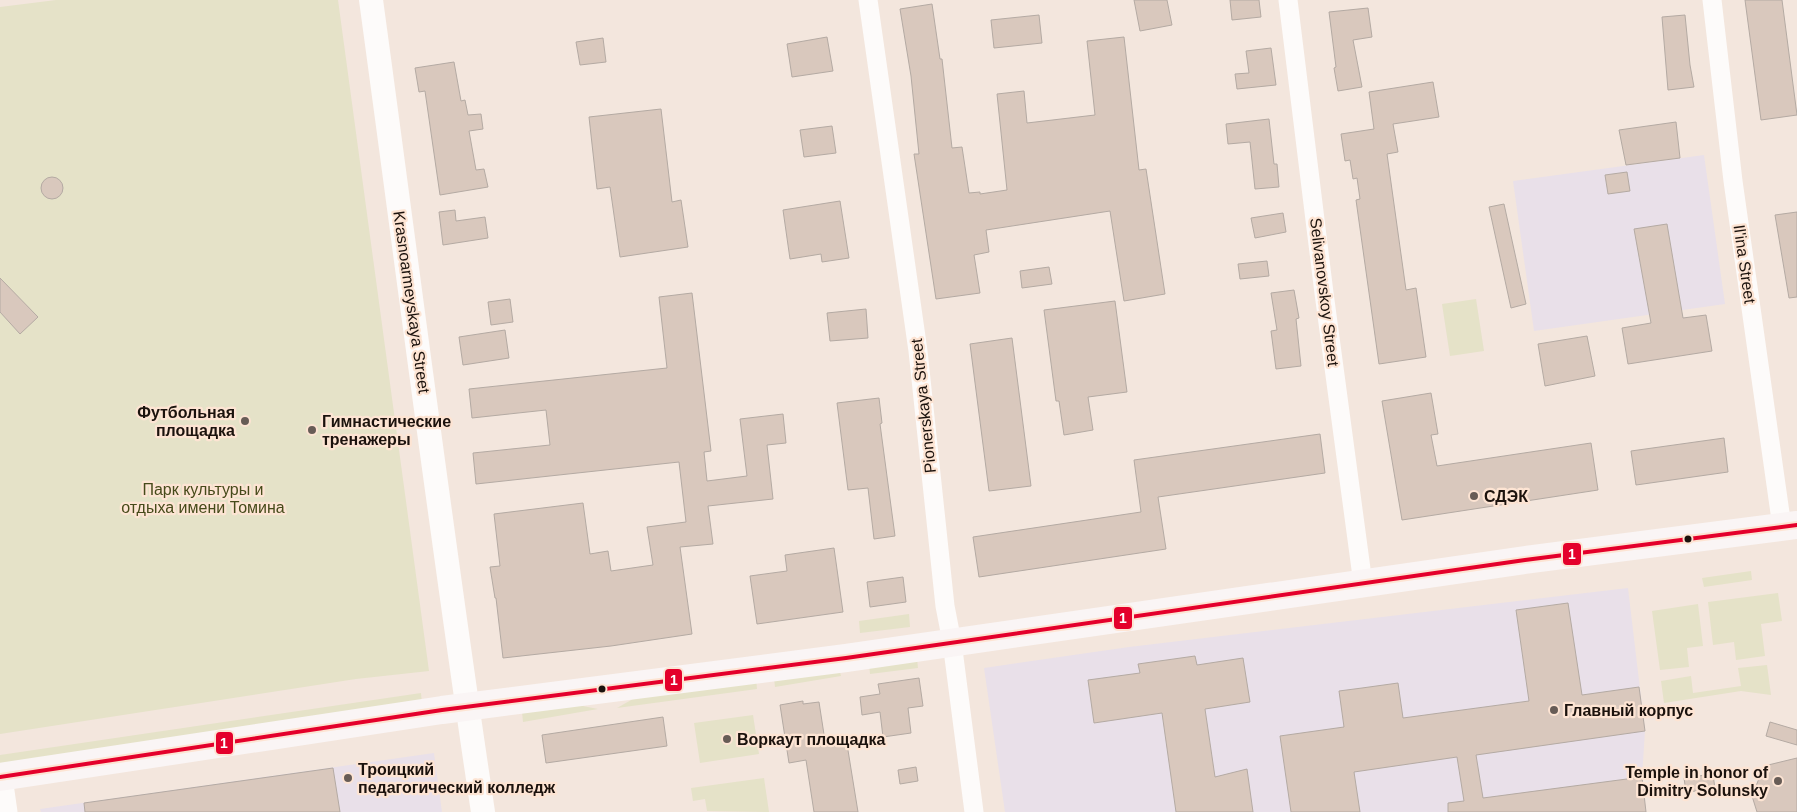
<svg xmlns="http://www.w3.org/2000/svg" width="1797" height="812" font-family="Helvetica,sans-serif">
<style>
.education{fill:#e9e0e9}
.green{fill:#e5e2c8}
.building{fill:#d9c8bd;stroke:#b4aaa3}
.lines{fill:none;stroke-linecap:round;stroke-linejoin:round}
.minor{stroke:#fdfbfa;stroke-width:19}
.tertiary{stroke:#fdfbfa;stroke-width:24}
.secondary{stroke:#faf5f5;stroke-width:28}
.bus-1-casing{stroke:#fde4d3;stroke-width:8}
.bus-1{stroke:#e4002b;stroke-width:4}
.poi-dot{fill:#675c56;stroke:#fde4d3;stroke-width:2}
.bus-dot{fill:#1b120d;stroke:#fde4d3;stroke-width:2}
.labels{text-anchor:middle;stroke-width:4.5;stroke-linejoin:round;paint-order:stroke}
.street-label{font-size:16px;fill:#1b120d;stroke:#fde4d3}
.poi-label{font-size:16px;font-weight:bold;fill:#1b120d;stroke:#fde4d3;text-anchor:start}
.park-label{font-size:16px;fill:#464a1a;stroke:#fde4d3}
.line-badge{stroke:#fde4d3;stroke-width:2}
.badge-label{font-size:14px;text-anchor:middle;font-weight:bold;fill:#fff}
</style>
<rect width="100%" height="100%" fill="#f3e6dd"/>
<path class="education" d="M 1704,155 L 1725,304 L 1534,331 L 1513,181 Z
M 1628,588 L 1645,731 L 1642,777 L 1646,812 L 1005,812 L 984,668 L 1129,647 Z
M 434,753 L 442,812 L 41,812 L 40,809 Z"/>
<path class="green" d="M 56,0 L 338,0 L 429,671 L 356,679 L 0,734 L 0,7 Z
M 1476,299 L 1484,351 L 1450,356 L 1442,304 Z
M 1751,571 L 1752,580 L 1704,587 L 1702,578 Z
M 1778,593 L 1782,621 L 1761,624 L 1765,656 L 1736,660 L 1734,642 L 1713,645 L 1708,602 Z
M 1698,604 L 1703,646 L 1687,648 L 1689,667 L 1660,670 L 1652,611 Z
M 909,614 L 910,627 L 860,633 L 859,621 Z
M 917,658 L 918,668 L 870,674 L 869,664 Z
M 1767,665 L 1771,695 L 1741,691 L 1664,703 L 1661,681 L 1691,676 L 1693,693 L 1741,686 L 1738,668 Z
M 839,668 L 841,676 L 775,687 L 774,678 Z
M 756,678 L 757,689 L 617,708 L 640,695 Z
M 421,693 L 422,704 L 0,767 L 0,755 Z
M 573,704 L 598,709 L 523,722 L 522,712 Z
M 753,715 L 759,754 L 700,763 L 694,723 Z
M 764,778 L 769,812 L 707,811 L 705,799 L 693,801 L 691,788 Z"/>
<path class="building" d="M 1134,0 L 1167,0 L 1172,25 L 1140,31 Z
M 1230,0 L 1259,0 L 1261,17 L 1232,20 Z
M 1745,0 L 1782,0 L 1797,115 L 1761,120 Z
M 932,4 L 940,59 L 942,59 L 952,148 L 962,147 L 969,193 L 980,192 L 980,194 L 1007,190 L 997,94 L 1024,91 L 1027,123 L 1095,115 L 1087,41 L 1124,37 L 1139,170 L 1146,169 L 1165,294 L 1124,301 L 1110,211 L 986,230 L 989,252 L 974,255 L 980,293 L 936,299 L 914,154 L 919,154 L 911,76 L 900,9 Z
M 1368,8 L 1372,37 L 1353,40 L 1362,87 L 1338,91 L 1334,68 L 1336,67 L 1329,12 Z
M 1039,15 L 1042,43 L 994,48 L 991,20 Z
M 1685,15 L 1690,65 L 1694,87 L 1668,90 L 1662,17 Z
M 827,37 L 833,71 L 792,77 L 787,44 Z
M 603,38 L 606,62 L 580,65 L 576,42 Z
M 1271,48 L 1276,85 L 1237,89 L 1235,74 L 1249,73 L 1246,51 Z
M 454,62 L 461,101 L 465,100 L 468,115 L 481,114 L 483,129 L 469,131 L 476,170 L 484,169 L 488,187 L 440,195 L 425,91 L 419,92 L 415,68 Z
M 1433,82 L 1439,117 L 1393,124 L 1398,152 L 1387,154 L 1406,290 L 1416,288 L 1426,357 L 1379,364 L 1356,200 L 1360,199 L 1357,178 L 1353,179 L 1350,160 L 1345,161 L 1341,134 L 1374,129 L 1369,92 Z
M 661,109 L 672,202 L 681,200 L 688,247 L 620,257 L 610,187 L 597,189 L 589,117 Z
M 1269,119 L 1274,164 L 1277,164 L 1279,187 L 1255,189 L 1250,142 L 1228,144 L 1226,124 Z
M 1676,122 L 1680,158 L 1626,165 L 1619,130 Z
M 832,126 L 836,153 L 804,157 L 800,130 Z
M 1627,172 L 1630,191 L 1608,194 L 1605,175 Z
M41 188a11 11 0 1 1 22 0a11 11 0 1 1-22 0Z
M 840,201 L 849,258 L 822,262 L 821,254 L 790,259 L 783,210 Z
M 1504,204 L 1526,304 L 1511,308 L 1489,207 Z
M 455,210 L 456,221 L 485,217 L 488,238 L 443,245 L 439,212 Z
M 1797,212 L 1797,297 L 1789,298 L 1775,215 Z
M 1283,213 L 1286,232 L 1255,238 L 1251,218 Z
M 1667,224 L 1683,318 L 1706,315 L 1712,351 L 1628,364 L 1622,328 L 1651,323 L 1634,229 Z
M 1267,261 L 1269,276 L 1240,279 L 1238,264 Z
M 1049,267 L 1052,284 L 1022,288 L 1020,271 Z
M 0,278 L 38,317 L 20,334 L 0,312 Z
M 1294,290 L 1299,318 L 1296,319 L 1301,366 L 1276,369 L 1271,331 L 1277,330 L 1271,293 Z
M 692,293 L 711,451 L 704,452 L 707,481 L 747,476 L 740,419 L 783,414 L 786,443 L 767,445 L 773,499 L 708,506 L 713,544 L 680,547 L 692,634 L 611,646 L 503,658 L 496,598 L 495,598 L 490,567 L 500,566 L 494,514 L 583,503 L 590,554 L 608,551 L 611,571 L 653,565 L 647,527 L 686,522 L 679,462 L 476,484 L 473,453 L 550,445 L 546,410 L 472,418 L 469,389 L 667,368 L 659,297 Z
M 510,299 L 513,322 L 491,325 L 488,302 Z
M 1115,301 L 1127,392 L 1088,397 L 1093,430 L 1064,435 L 1059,401 L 1056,401 L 1044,310 Z
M 866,309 L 868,338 L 830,341 L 827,313 Z
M 505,330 L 509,358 L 463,365 L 459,337 Z
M 1587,336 L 1595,376 L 1545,386 L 1538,344 Z
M 1012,338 L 1031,486 L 989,491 L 970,344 Z
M 1431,393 L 1438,434 L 1431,435 L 1437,466 L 1591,443 L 1598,490 L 1402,520 L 1382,401 Z
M 879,398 L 882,423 L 880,424 L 895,536 L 874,539 L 868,488 L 848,490 L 837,403 Z
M 1320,434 L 1325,473 L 1158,497 L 1166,549 L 979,577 L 973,537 L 1141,512 L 1134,460 Z
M 1724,438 L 1728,472 L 1636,485 L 1631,451 Z
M 834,548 L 843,612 L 757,624 L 750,576 L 787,571 L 785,555 Z
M 903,577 L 906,602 L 870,607 L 867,582 Z
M 1568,603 L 1582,695 L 1639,687 L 1645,731 L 1476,755 L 1483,798 L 1642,777 L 1646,812 L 1448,812 L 1448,803 L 1464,801 L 1457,757 L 1354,772 L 1360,812 L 1291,812 L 1280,736 L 1344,727 L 1339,691 L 1362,688 L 1398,683 L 1403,718 L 1529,701 L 1516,610 Z
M 1195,656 L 1197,665 L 1243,658 L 1250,702 L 1205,709 L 1215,777 L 1247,769 L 1253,812 L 1176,812 L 1162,713 L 1094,723 L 1088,680 L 1140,673 L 1138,664 Z
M 919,678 L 923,706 L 908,708 L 911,733 L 883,737 L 880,712 L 862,715 L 860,697 L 880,694 L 878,684 Z
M 803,701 L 803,704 L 819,702 L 825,741 L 846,738 L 858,812 L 814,812 L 806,760 L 789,763 L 780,705 Z
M 663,717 L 667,746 L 546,763 L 542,735 Z
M 1770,722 L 1797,730 L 1797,745 L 1766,736 Z
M 1797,758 L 1797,812 L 1757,812 L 1752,796 L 1764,766 Z
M 916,767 L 918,781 L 900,784 L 898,770 Z
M 333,768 L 340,812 L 85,812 L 84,803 Z
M 1713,774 L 1715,789 L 1686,792 L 1684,778 Z"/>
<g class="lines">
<path class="minor" d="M 868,0 L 918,351 L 945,606 L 952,642 L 974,812
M 1288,0 L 1324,293 L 1363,584
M 1712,0 L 1733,181 L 1782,527
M 3,777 L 8,812"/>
<path class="tertiary" d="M 371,0 C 408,271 442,542 483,812"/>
<path class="secondary" d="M 0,777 L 442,710 L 846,658 L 1525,560 L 1797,525"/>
<defs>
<path id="bus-1" d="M 0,777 L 442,710 L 846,658 L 1525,560 L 1797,525"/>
</defs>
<use href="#bus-1" class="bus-1-casing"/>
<use href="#bus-1" class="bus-1"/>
</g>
<g class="poi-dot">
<circle cx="245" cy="421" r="5"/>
<circle cx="312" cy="430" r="5"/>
<circle cx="1474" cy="496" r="5"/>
<circle cx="1554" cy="710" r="5"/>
<circle cx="727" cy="739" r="5"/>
<circle cx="348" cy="778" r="5"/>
<circle cx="1778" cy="781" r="5"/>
</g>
<g class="bus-dot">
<circle cx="1688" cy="539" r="4.5"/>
<circle cx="602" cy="689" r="4.5"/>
</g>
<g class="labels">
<g class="street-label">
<text transform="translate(1745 264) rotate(82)" y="6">Il'ina Street</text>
<text transform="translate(1325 292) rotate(83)" y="6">Selivanovskoy Street</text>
<text transform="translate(412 302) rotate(82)" y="6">Krasnoarmeyskaya Street</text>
<text transform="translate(923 406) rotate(-96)" y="6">Pionerskaya Street</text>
</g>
<g class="poi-label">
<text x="235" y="418" text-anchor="end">Футбольная<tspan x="235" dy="18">площадка</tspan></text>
<text x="322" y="427">Гимнастические<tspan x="322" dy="18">тренажеры</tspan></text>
<text x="1484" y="502">СДЭК</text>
<text x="1564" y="716">Главный корпус</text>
<text x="737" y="745">Воркаут площадка</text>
<text x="358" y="775">Троицкий<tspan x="358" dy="18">педагогический колледж</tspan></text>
<text x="1768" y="778" text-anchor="end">Temple in honor of<tspan x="1768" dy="18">Dimitry Solunsky</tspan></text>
</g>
<g class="park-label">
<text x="203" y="495">Парк культуры и<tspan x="203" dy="18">отдыха имени Томина</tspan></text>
</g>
</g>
<g class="line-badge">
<rect x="1562" y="542" width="20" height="24" rx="5" fill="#e4002b"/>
<rect x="1113" y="606" width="20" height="24" rx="5" fill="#e4002b"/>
<rect x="664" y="668" width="19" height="24" rx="5" fill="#e4002b"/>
<rect x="215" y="731" width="19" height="24" rx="5" fill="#e4002b"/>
</g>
<g class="badge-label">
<text x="1572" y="559">1</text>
<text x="1123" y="623">1</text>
<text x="674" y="685">1</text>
<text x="224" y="748">1</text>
</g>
</svg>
